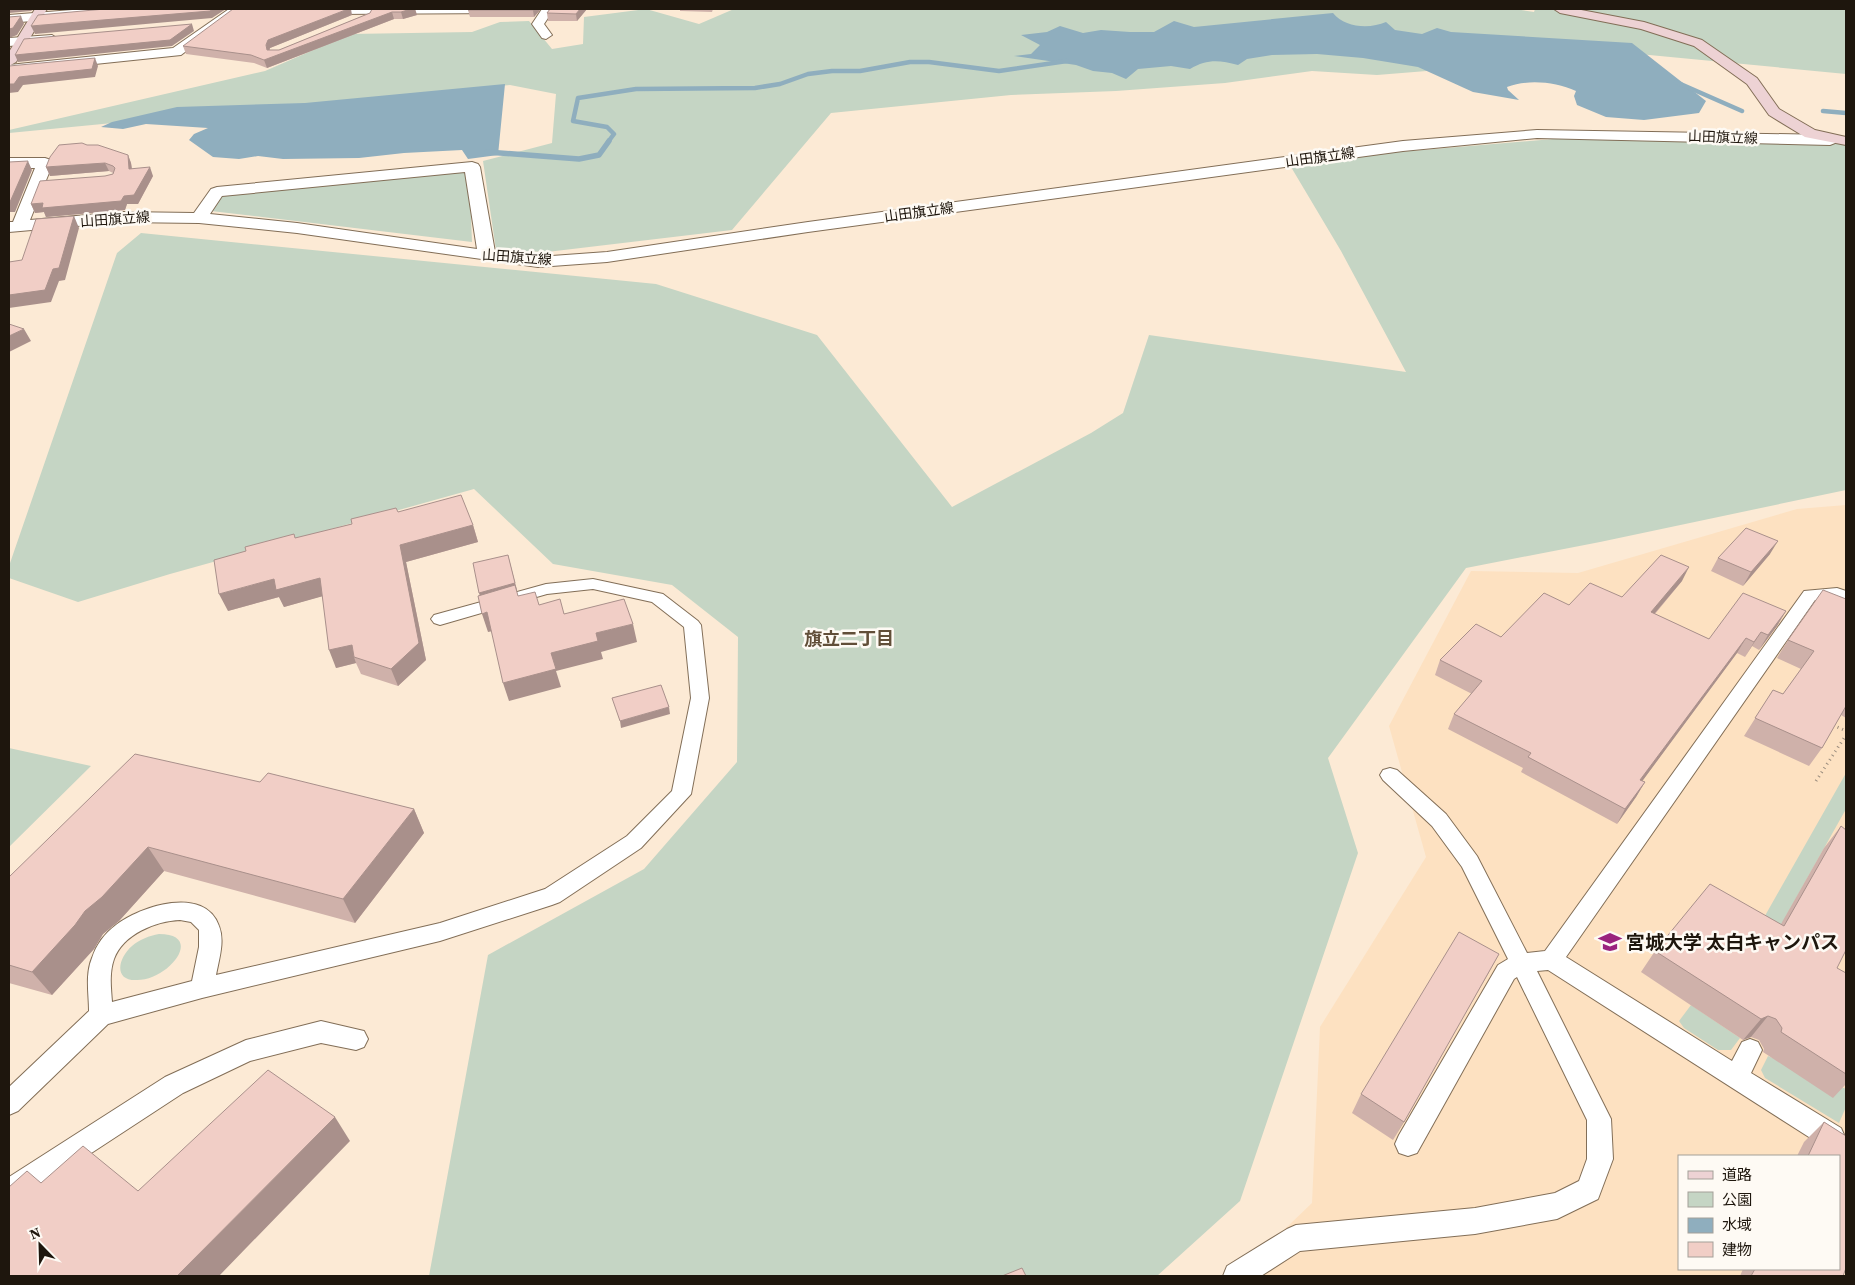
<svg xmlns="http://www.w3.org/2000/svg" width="1855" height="1285" font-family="'Source Serif 4','Noto Sans JP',serif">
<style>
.built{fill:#fde1c1;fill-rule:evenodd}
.green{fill:#c5d5c4}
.water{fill:#8faebe}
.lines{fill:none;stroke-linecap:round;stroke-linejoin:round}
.stream-far1{stroke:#8faebe;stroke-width:4.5}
.stream{stroke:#8faebe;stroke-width:5.5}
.lane-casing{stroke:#826e57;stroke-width:2}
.street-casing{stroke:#826e57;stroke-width:2}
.secondary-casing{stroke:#826e57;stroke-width:2}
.path{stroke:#9b8d7e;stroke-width:3;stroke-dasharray:1 4;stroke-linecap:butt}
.lane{fill:#fff;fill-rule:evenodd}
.street{fill:#fff;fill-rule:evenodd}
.secondary{fill:#edd2d4;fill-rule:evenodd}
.wall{fill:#cfb1aa}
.shaded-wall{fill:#a9908b}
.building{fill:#f1cec6;stroke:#a9908b}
.labels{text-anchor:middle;stroke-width:5;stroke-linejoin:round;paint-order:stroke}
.far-street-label{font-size:14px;fill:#1e160d;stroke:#fefaf4}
.neighbourhood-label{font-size:18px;font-weight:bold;fill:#614e38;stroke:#fefaf4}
.near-poi-label{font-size:19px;font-weight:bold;fill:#1e160d;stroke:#fefaf4;text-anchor:start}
</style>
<rect width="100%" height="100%" fill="#fcead5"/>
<path class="built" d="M 1846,505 L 1846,1276 L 1236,1276 L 1312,1203 L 1320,1027 L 1426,857 L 1389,726 L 1471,571 L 1578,573 L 1797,509 ZM 1679,1156 L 1839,1156 L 1839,1269 L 1679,1269 Z"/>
<path class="green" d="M 646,9 L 699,24 L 734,9 L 1515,9 L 1534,12 L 1535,9 L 1846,9 L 1846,74 L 1639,54 L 1377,75 L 1312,71 L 1225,83 L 1116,91 L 1011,95 L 831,113 L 732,230 L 547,252 L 496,250 L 483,161 L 552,143 L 556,94 L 510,85 L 9,133 L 9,130 L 265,71 L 350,34 L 472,32 L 500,22 L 529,21 L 552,49 L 583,44 L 584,17 Z
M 1846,137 L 1846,490 L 1600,542 L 1466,568 L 1328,758 L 1358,853 L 1240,1201 L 1157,1276 L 429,1276 L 488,955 L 644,869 L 737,762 L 738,637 L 672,585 L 553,564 L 474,489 L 170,574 L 78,602 L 9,578 L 9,566 L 117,253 L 141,233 L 656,284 L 817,335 L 952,507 L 1091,433 L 1123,413 L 1149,335 L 1406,372 L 1341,251 L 1291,167 L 1375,154 L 1553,139 Z
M 469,168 L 472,242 L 211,211 L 217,194 Z
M 9,748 L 91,766 L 9,847 Z
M 1846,773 L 1846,809 L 1786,916 L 1820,935 L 1762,921 Z
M 159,934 C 205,934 169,980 137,980 C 113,981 118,958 132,946 C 140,939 149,936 159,934 Z
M 1691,1005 L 1740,1038 L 1731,1050 L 1718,1050 L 1684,1028 L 1679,1021 Z
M 1768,1056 L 1846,1089 L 1846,1107 L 1839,1123 L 1765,1078 L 1761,1070 Z"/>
<path class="water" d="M 1333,13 C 1345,28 1370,29 1386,22 L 1395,30 L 1422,34 L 1437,28 L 1451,32 L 1632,43 L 1706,101 L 1699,113 L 1644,120 L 1606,117 L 1577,105 L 1574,96 L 1576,91 C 1555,82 1529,79 1507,87 L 1508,90 L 1519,100 L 1473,92 L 1418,67 L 1363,58 L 1317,54 L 1272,55 L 1247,59 L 1238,65 C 1219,60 1207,59 1190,69 L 1171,66 L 1138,69 L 1126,79 L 1112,73 L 1093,71 L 1076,65 L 1014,56 L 1031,54 L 1040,45 L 1021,35 L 1047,32 L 1060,26 L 1083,33 L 1101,30 L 1130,32 L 1154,32 L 1174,21 L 1194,27 Z
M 505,84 L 498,155 L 468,159 L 462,150 L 404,153 L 359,158 L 283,159 L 258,156 L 239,159 L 213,157 L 189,140 L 194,134 L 208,128 L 146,124 L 123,129 L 101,127 L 112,122 L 177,107 L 305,103 Z"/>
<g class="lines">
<path class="stream-far1" d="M 1676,82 L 1742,111
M 1823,111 L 1846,113
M 608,142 L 614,134 L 607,127 L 573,121 L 578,98 L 636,89 L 755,88 L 780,84 L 808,74 L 832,71 L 860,71 L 910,62 L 929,62 L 999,71 L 1067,61"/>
<path class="stream" d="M 487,152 L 579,159 L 599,155 L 609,141"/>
<defs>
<path id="lane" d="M 593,579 L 663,594 L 698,621 L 701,625 L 709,698 L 691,794 L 641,848 L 560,902 L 552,905 L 440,941 L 202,998 L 108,1024 L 18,1111 L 9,1115 L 9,1087 L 89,1011 C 89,994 85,975 92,958 C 96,945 105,933 116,925 C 140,906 205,885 219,926 C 225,941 219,959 216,975 L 440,923 L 545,889 L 627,836 L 672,791 L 691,698 L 684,627 L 652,602 L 593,589 L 547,594 L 440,625 L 434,623 L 431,619 L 434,615 L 546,584 ZM 180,920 L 191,922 L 199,930 L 199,947 L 192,981 L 112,1002 C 111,988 109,973 114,959 C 123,934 156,921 180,920 Z
M 1837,588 L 1846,591 L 1846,602 L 1835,599 L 1815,600 L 1566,957 L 1732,1061 L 1742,1042 L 1750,1039 L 1758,1042 L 1762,1050 L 1751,1073 L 1841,1128 L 1845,1137 L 1841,1146 L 1832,1149 L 1823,1146 L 1548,970 L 1537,971 L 1611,1119 L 1613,1159 L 1598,1199 L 1557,1219 L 1475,1234 L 1300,1251 L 1261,1276 L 1223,1276 L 1227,1266 L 1287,1229 L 1296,1225 L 1475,1208 L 1555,1193 L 1579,1181 L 1587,1159 L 1587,1120 L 1517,977 L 1514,979 L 1417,1153 L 1408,1156 L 1399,1153 L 1395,1144 L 1399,1135 L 1498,965 L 1508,959 L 1462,867 L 1432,826 L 1383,780 L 1380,775 L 1383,770 L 1390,768 L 1397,770 L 1446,814 L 1477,856 L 1527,953 L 1545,951 L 1804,591 Z
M 321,1021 L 364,1031 L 368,1039 L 364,1047 L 356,1050 L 321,1043 L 250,1061 L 183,1093 L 18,1201 L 9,1205 L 9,1177 L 165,1077 L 246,1040 Z"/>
<path id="street" d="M 85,9 L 129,9 L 123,13 L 9,23 L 9,15 Z
M 229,9 L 242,9 L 181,55 L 9,73 L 9,65 L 173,48 Z
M 321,9 L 514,9 L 508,13 L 332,14 L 323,12 Z
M 542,9 L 554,9 L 544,24 L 552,35 L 546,39 L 542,38 L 532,24 Z
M 52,35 L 58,39 L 56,42 L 9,46 L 9,38 Z
M 1537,130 L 1830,135 L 1835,137 L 1838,140 L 1835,143 L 1830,145 L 1537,138 L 1403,151 L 808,232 L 607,262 L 538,267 L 297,233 L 199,223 L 122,222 L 9,232 L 9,222 L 13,222 L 35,168 L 9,168 L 9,158 L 45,158 L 51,160 L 53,163 L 30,220 L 122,212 L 194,213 L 211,189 L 217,187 L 472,162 L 478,164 L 480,167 L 495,252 L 538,257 L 607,252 L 808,222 L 1403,141 ZM 465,172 L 477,249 L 297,223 L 210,214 L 222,196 Z"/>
<path id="secondary" d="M 35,9 L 47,9 L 16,62 L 9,66 L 9,52 Z
M 1554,9 L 1576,9 L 1644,22 L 1702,40 L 1757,78 L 1779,109 L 1815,130 L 1846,137 L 1846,145 L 1805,137 L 1769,115 L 1747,84 L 1694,46 L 1641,29 L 1560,13 Z"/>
</defs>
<use href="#lane" class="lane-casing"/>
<use href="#street" class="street-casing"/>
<use href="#secondary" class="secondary-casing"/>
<path class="path" d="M 1833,725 L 1846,731
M 1816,781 L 1846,735"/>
<use href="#lane" class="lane"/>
<use href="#street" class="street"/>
<use href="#secondary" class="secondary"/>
</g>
<path class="wall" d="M 372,9 L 415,9 L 417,15 L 403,19 L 394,19 L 267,68 L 254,63 L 186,54 L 183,46 L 352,15 L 270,48 L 270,50 L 279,50 L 370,13 Z
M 541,9 L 534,17 L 470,17 L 468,10 Z
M 550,9 L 587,9 L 577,21 L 548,21 L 547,13 Z
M 680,9 L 713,9 L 712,12 L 680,11 Z
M 128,155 L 131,163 L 132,169 L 153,176 L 138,204 L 127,204 L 125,210 L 46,217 L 44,212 L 35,213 L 31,204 L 113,174 L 113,173 L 109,171 L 50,176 L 46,167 Z
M 398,512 L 473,525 L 478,542 L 406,562 L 426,660 L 398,686 L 361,674 L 356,663 L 336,668 L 322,596 L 284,607 L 279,597 L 228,611 L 296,538 Z
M 1770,554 L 1743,586 L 1711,571 L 1718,558 Z
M 1682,581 L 1655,614 L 1709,639 L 1786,611 L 1777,626 L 1759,650 L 1752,646 L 1745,657 L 1737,653 L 1642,781 L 1645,782 L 1636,797 L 1617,824 L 1521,772 L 1523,768 L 1448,729 L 1454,714 L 1472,694 L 1435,675 L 1440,660 L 1501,637 L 1569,605 L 1622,597 Z
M 1846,599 L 1846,718 L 1841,715 L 1822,748 L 1809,766 L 1744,736 L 1773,690 L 1783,694 L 1801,669 L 1777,658 L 1788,640 Z
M 260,782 L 414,809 L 424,833 L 355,923 L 164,871 L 119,921 L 103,934 L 94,949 L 52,995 L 9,983 L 9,877 Z
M 1841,826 L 1845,829 L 1846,826 L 1846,950 L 1837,968 L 1846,973 L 1846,1084 L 1833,1098 L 1763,1052 L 1764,1049 L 1759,1040 L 1751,1037 L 1743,1040 L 1641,972 L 1655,951 L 1781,924 L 1824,848 Z
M 1499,954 L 1393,1140 L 1352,1113 L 1361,1094 Z
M 1824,1122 L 1846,1136 L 1846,1268 L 1843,1276 L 1740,1276 L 1743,1269 L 1839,1269 L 1839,1156 L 1797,1156 L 1804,1142 Z"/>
<path class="shaded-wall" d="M 9,9 L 34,9 L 31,11 L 9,13 Z
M 48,9 L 64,9 L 49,10 Z
M 213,9 L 226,9 L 212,18 L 35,34 L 31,26 Z
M 348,9 L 351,9 L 352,15 L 270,48 L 268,52 L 266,45 L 268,40 Z
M 411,9 L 415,9 L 417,15 L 403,19 L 401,12 Z
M 534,9 L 541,9 L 534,17 L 533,10 Z
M 580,9 L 587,9 L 577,21 L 576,14 Z
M 392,12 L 394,19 L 267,68 L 264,60 Z
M 21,16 L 24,24 L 17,35 L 9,38 L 9,29 Z
M 192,24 L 194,31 L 172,46 L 18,62 L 15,55 Z
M 95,58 L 98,66 L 95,77 L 23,85 L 18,92 L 9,93 L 9,84 L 19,77 Z
M 128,155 L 131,163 L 133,177 L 129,169 Z
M 28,161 L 32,170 L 15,212 L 9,212 L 9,203 Z
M 105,163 L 109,171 L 50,176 L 46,167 Z
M 150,167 L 153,176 L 138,204 L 127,204 L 125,210 L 46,217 L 44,212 L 35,213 L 31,204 L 124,196 Z
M 74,216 L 79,228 L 65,280 L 59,281 L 51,302 L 9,308 L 9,295 Z
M 24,329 L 31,341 L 9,352 L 9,336 Z
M 473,525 L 478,542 L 406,562 L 426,660 L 398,686 L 391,669 L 400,545 Z
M 1778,541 L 1770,554 L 1743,586 L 1751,572 Z
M 508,555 L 517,590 L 481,600 L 479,593 Z
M 1689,567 L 1682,581 L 1643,627 L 1651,612 Z
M 320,578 L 327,595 L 284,607 L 279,597 L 228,611 L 219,594 L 274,579 Z
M 1786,611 L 1777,626 L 1759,650 L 1768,635 Z
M 487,612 L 493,631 L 488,632 L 482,614 Z
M 633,624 L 637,642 L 601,652 L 603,659 L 556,671 L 561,687 L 509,701 L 503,683 L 551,653 L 596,633 Z
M 1761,632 L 1752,646 L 1745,657 L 1754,642 Z
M 1746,638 L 1737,653 L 1632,795 L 1640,780 Z
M 352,645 L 354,657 L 356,663 L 336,668 L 329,650 Z
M 669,707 L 670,714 L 621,728 L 620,721 Z
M 1645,782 L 1636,797 L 1617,824 L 1625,809 Z
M 414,809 L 424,833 L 355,923 L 343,899 Z
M 148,847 L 164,871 L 119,921 L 103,934 L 94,949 L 52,995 L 32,972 L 85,911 Z
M 1499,954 L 1488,974 L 1393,1140 L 1404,1122 Z
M 1768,1016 L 1751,1037 L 1743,1040 L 1761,1019 Z
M 335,1117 L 350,1141 L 219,1276 L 179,1276 L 178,1275 Z"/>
<path class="building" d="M 105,9 L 213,9 L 210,11 L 31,26 L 38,15 Z
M 233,9 L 348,9 L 268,40 L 266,45 L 267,50 L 279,50 L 370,13 L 372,9 L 411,9 L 401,12 L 392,12 L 264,60 L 251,55 L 183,46 Z
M 469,9 L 534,9 L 533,10 L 468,10 Z
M 550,9 L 580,9 L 576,14 L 547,13 Z
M 21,16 L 13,28 L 9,29 L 9,17 Z
M 192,24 L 170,40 L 15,55 L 24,39 Z
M 95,58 L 92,69 L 19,77 L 14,84 L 9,84 L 9,66 Z
M 82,143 L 87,145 L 98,145 L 128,155 L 129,169 L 150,167 L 134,195 L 124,196 L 121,201 L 42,208 L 43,203 L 31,204 L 40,181 L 105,176 L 113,174 L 115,168 L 113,166 L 105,163 L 46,167 L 50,157 L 59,145 Z
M 28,161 L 10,202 L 9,203 L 9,162 Z
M 74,216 L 59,268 L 53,269 L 45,290 L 9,295 L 9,262 L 22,260 L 36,219 Z
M 9,324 L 24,329 L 9,336 Z
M 461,495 L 473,525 L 400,545 L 419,643 L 391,669 L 354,657 L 352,645 L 329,650 L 320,578 L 276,590 L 274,579 L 219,594 L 214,560 L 246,551 L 245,547 L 294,534 L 295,538 L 352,524 L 351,519 L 396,508 L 398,512 Z
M 1746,528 L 1778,541 L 1751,572 L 1718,558 Z
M 508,555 L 515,583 L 479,593 L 473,563 Z
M 1661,555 L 1689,567 L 1651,612 L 1709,639 L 1743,593 L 1786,611 L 1768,635 L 1761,632 L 1754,642 L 1746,638 L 1640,780 L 1645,782 L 1625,809 L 1528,757 L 1531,753 L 1454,714 L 1482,681 L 1440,660 L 1476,624 L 1501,637 L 1544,593 L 1569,605 L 1590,583 L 1622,597 Z
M 515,585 L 518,596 L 535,592 L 539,605 L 560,599 L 564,614 L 624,599 L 633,624 L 596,633 L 598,641 L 551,653 L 556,669 L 503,683 L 487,612 L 482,614 L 478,596 Z
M 1823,590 L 1846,599 L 1846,706 L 1822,748 L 1755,718 L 1773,690 L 1783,694 L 1814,651 L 1788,640 Z
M 661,685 L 669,707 L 620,721 L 612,698 Z
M 135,754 L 260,782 L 268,773 L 414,809 L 343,899 L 148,847 L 102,897 L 85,911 L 75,925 L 32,972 L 9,965 L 9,877 Z
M 1841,826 L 1846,830 L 1846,950 L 1837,968 L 1846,973 L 1846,1074 L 1781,1032 L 1782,1028 L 1776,1019 L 1768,1016 L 1761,1019 L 1655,951 L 1710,884 L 1784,926 Z
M 1459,932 L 1499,954 L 1404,1122 L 1361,1094 Z
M 268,1070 L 335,1117 L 178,1275 L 179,1276 L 9,1276 L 9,1187 L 27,1171 L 41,1183 L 83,1146 L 138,1191 Z
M 1824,1122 L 1846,1136 L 1846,1268 L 1843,1276 L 1751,1276 L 1755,1269 L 1839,1269 L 1839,1156 L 1808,1156 Z
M 1022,1268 L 1026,1276 L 1002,1276 Z"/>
<defs>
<symbol id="university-bare" viewBox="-9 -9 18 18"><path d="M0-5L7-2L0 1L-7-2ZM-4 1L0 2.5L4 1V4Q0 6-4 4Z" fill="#9a237e" stroke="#fefaf4" stroke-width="2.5" paint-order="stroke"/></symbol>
</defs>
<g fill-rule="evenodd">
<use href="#university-bare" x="1594" y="926" width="32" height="32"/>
</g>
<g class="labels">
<g class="far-street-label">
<text transform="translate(1723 137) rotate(2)" y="5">山田旗立線</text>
<text transform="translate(1320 157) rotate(-8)" y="5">山田旗立線</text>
<text transform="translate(919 212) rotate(-8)" y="5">山田旗立線</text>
<text transform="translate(115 219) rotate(-4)" y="5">山田旗立線</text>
<text transform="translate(517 257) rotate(4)" y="5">山田旗立線</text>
</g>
<g class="neighbourhood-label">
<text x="849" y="645">旗立二丁目</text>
</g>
<g class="near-poi-label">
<text x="1626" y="949">宮城大学 太白キャンパス</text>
</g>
</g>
<rect width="1855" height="1285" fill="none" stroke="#1e160d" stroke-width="20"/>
<rect x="1678" y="1155" width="162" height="115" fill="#fefaf4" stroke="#a49f98"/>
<rect x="1688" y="1171" width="25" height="8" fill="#edd2d4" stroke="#a49f98"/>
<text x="1722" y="1180" font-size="15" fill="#1e160d">道路</text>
<rect x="1688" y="1192" width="25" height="15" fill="#c5d5c4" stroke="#a49f98"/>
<text x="1722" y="1205" font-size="15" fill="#1e160d">公園</text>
<rect x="1688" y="1218" width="25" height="15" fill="#8faebe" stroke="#a49f98"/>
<text x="1722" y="1230" font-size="15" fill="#1e160d">水域</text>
<rect x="1688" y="1242" width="25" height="15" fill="#f1cec6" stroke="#a49f98"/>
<text x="1722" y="1255" font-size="15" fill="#1e160d">建物</text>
<g transform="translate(40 1245) rotate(337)" stroke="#fefaf4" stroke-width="4" paint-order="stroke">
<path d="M0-4L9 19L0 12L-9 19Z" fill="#1e160d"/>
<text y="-8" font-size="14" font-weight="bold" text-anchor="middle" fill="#1e160d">N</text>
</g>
</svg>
